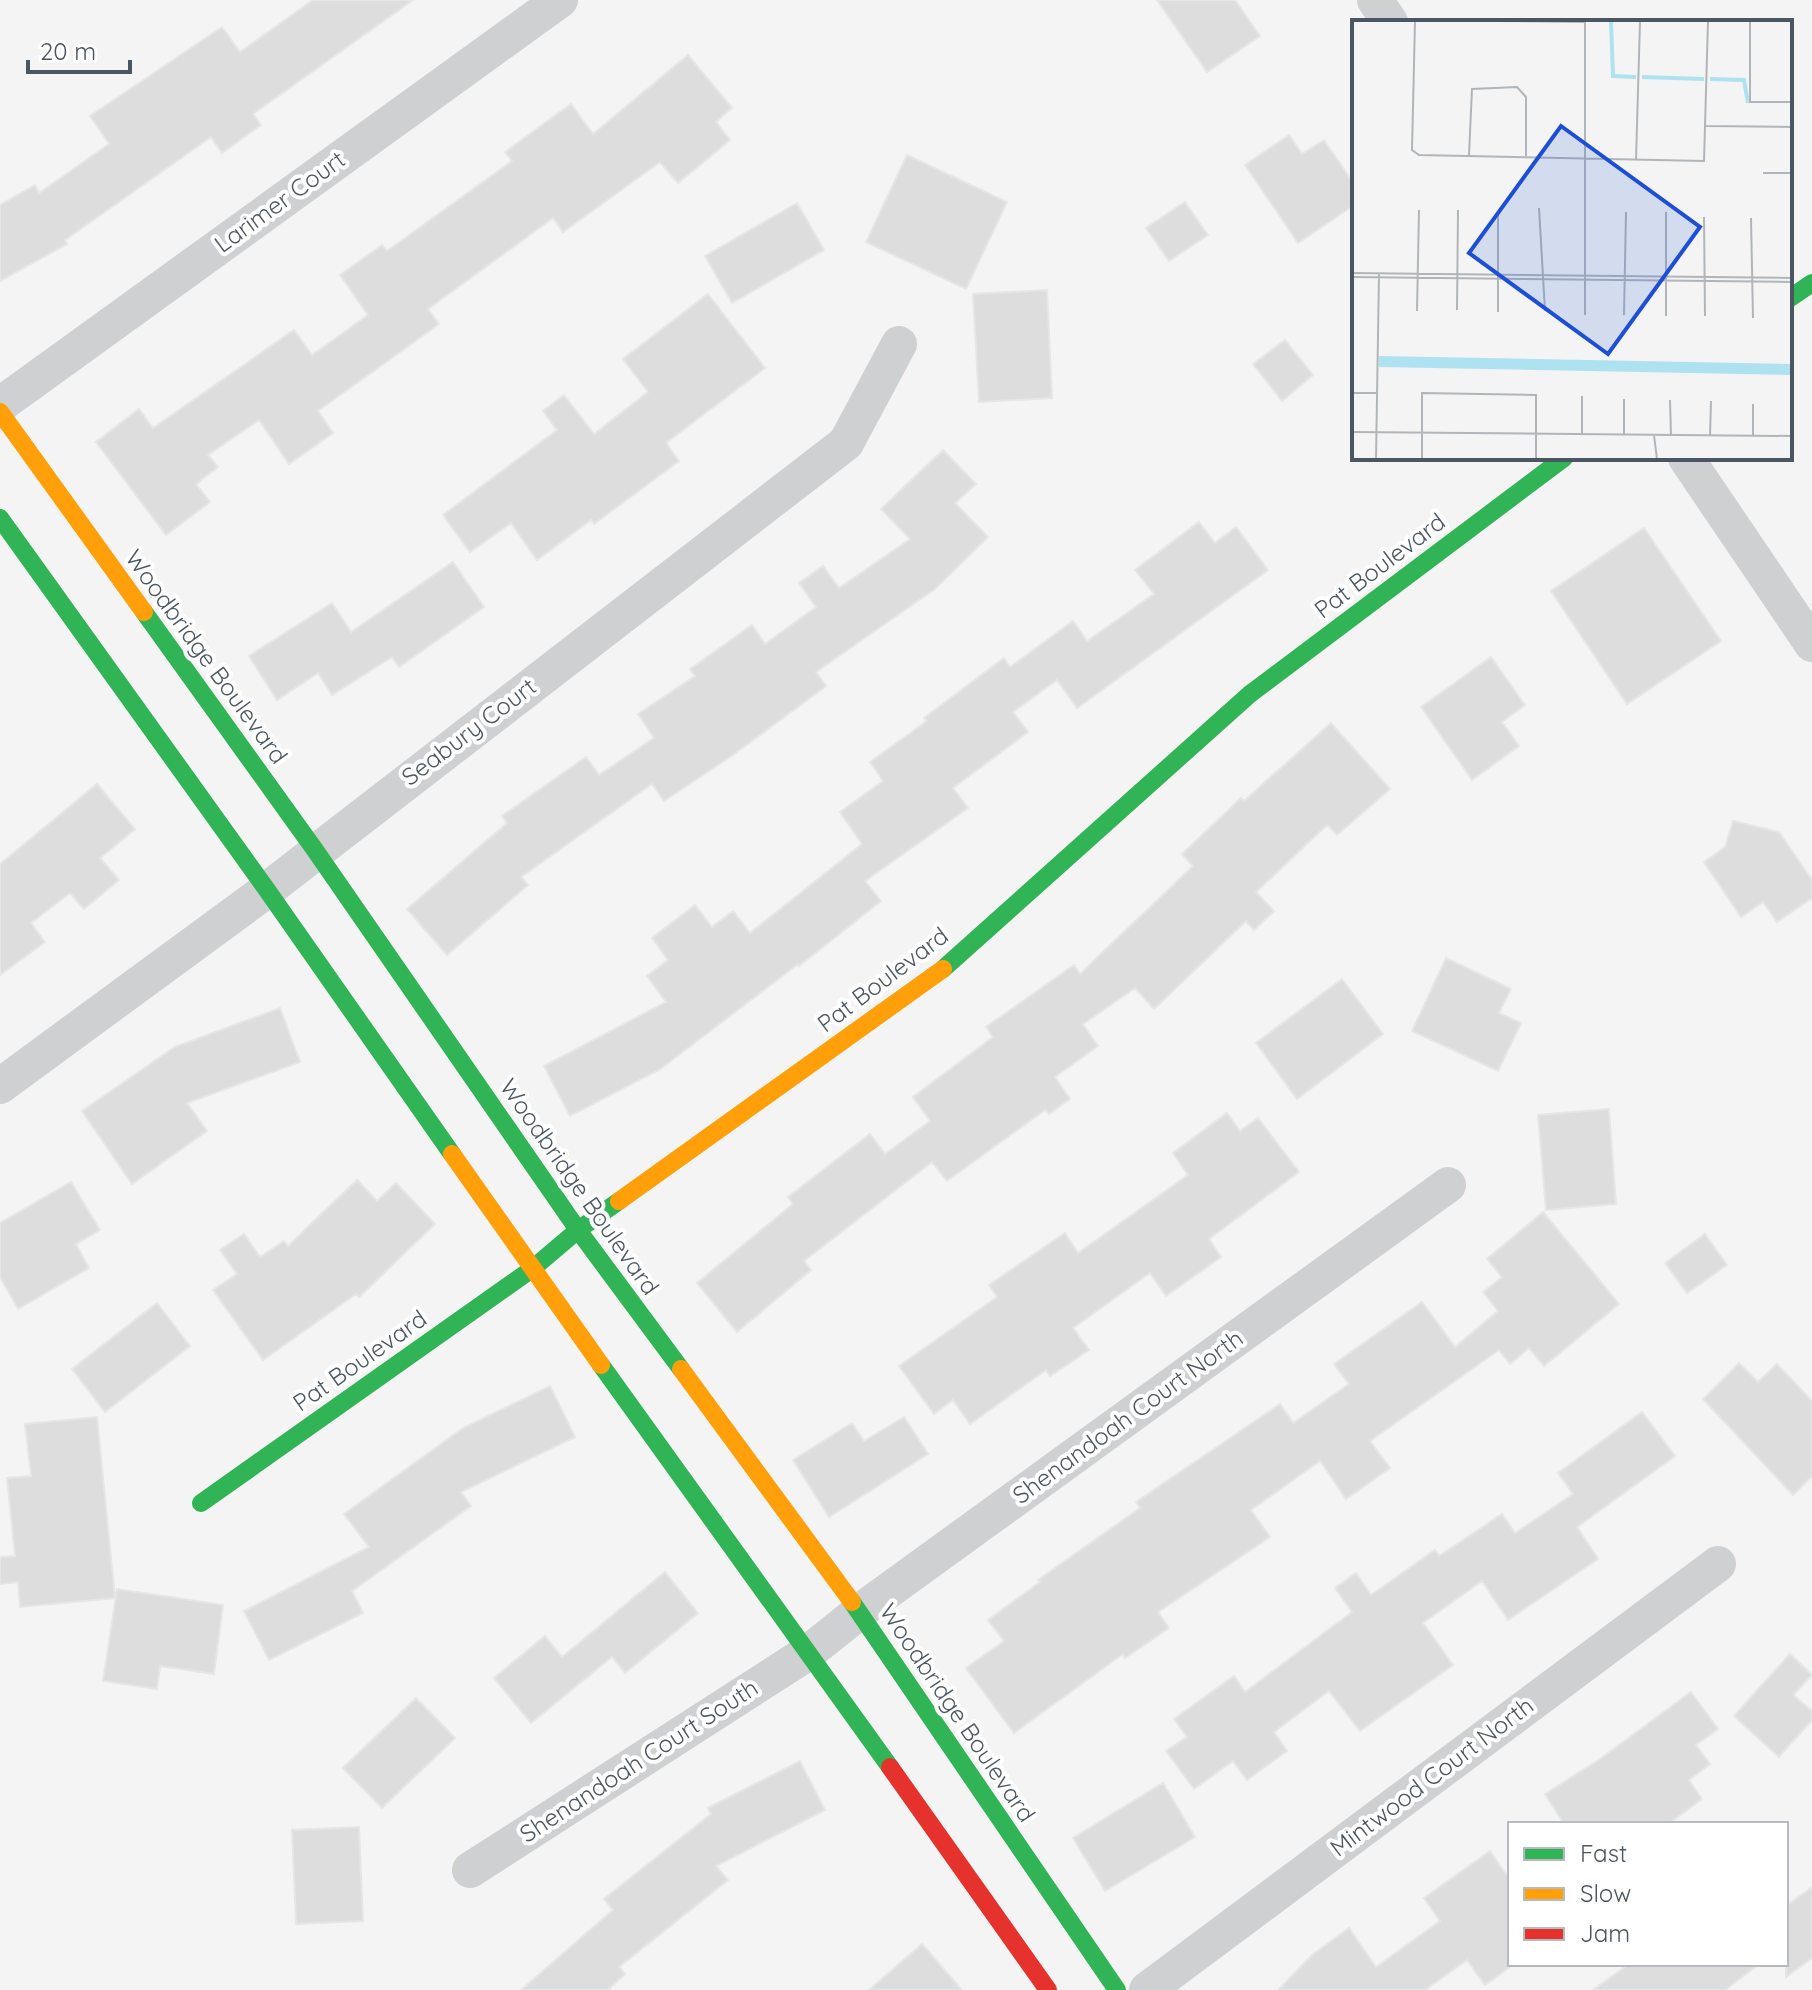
<svg xmlns="http://www.w3.org/2000/svg" width="1812" height="1990" font-family="Quicksand,sans-serif">
<style>
.building{fill:#ddddde;stroke:#e5e6e7;stroke-width:2}
.lines{fill:none;stroke-linecap:round;stroke-linejoin:round}
.street{stroke:#ced0d2;stroke-width:36}
.fast{stroke:#30b455;stroke-width:18}
.slow{stroke:#ff9f0a;stroke-width:18}
.jam{stroke:#e5322d;stroke-width:18}
.labels{text-anchor:middle;stroke-width:8;stroke-linejoin:round;paint-order:stroke}
.street-label{font-size:24px;fill:#4a5661;stroke:#fff}
.inset-river{fill:none;stroke:#aee2f0;stroke-width:4}
.inset-road{fill:none;stroke:#b0b5b9;stroke-width:2}
.view{fill:#1d4ed8;fill-opacity:0.15;stroke:#1d4ed8;stroke-width:4}
.inset-edge{fill:none;stroke:#4a5661;stroke-width:4}
</style>
<rect width="100%" height="100%" fill="#f4f4f4"/>
<path class="building" d="M 313,0 L 413,0 L 253,114 L 261,125 L 222,153 L 211,137 L 65,240 L 67,244 L 0,281 L 0,205 L 35,185 L 39,193 L 109,144 L 90,116 L 222,27 L 240,52 Z
M 1157,0 L 1235,0 L 1260,36 L 1207,72 Z
M 688,55 L 732,108 L 716,122 L 730,140 L 678,183 L 660,162 L 563,232 L 553,218 L 428,309 L 439,324 L 318,411 L 333,433 L 289,464 L 259,420 L 208,455 L 218,467 L 196,484 L 210,502 L 166,535 L 96,442 L 139,409 L 153,428 L 294,330 L 312,355 L 368,315 L 340,275 L 382,245 L 387,251 L 512,161 L 505,152 L 571,104 L 593,134 Z
M 1289,135 L 1302,154 L 1324,140 L 1354,184 L 1354,205 L 1298,243 L 1245,165 Z
M 907,155 L 1007,202 L 966,289 L 866,242 Z
M 1185,202 L 1208,235 L 1169,261 L 1146,228 Z
M 797,203 L 824,250 L 732,303 L 705,256 Z
M 1047,290 L 1052,398 L 979,402 L 973,294 Z
M 708,294 L 765,368 L 666,443 L 679,461 L 594,524 L 591,520 L 537,560 L 511,523 L 470,552 L 443,515 L 557,430 L 543,411 L 564,395 L 594,434 L 648,392 L 623,359 Z
M 1285,340 L 1313,375 L 1282,401 L 1253,364 Z
M 943,450 L 976,484 L 955,503 L 988,537 L 935,589 L 816,672 L 826,686 L 733,755 L 664,801 L 652,784 L 521,877 L 528,885 L 447,955 L 407,909 L 507,823 L 502,816 L 586,757 L 599,775 L 654,738 L 638,714 L 695,676 L 690,669 L 752,625 L 765,644 L 816,607 L 799,583 L 823,566 L 839,588 L 910,539 L 881,509 Z
M 1199,522 L 1215,543 L 1236,527 L 1268,570 L 1077,708 L 1057,680 L 1013,712 L 1028,732 L 953,788 L 968,808 L 865,881 L 881,901 L 799,966 L 798,964 L 659,1070 L 570,1116 L 544,1066 L 666,1002 L 647,976 L 668,960 L 652,938 L 695,905 L 712,927 L 733,911 L 750,933 L 862,844 L 840,812 L 883,781 L 870,762 L 927,721 L 924,718 L 1004,658 L 1010,667 L 1073,621 L 1087,641 L 1154,594 L 1135,570 Z
M 1644,528 L 1721,641 L 1627,704 L 1551,591 Z
M 453,562 L 484,607 L 399,667 L 392,657 L 332,695 L 318,673 L 277,700 L 249,656 L 332,603 L 351,632 Z
M 1491,657 L 1525,705 L 1502,722 L 1519,746 L 1472,780 L 1421,707 Z
M 1331,723 L 1390,789 L 1337,835 L 1327,825 L 1256,892 L 1274,911 L 1254,930 L 1246,921 L 1154,1009 L 1135,988 L 1083,1024 L 1098,1046 L 1055,1077 L 1070,1099 L 1049,1114 L 1045,1110 L 947,1181 L 932,1162 L 804,1261 L 811,1270 L 737,1332 L 697,1283 L 793,1204 L 788,1197 L 870,1134 L 885,1154 L 930,1121 L 913,1097 L 993,1037 L 986,1027 L 1074,965 L 1080,974 L 1193,866 L 1182,854 L 1241,798 L 1244,801 Z
M 97,784 L 135,829 L 100,858 L 119,880 L 84,909 L 70,893 L 31,923 L 45,942 L 0,975 L 0,864 Z
M 1733,821 L 1779,832 L 1812,880 L 1812,898 L 1777,922 L 1763,902 L 1741,917 L 1704,862 L 1725,847 Z
M 1446,958 L 1511,989 L 1499,1013 L 1521,1023 L 1498,1071 L 1412,1031 Z
M 1342,979 L 1383,1034 L 1297,1099 L 1256,1043 Z
M 280,1008 L 300,1062 L 187,1103 L 207,1131 L 132,1184 L 82,1111 L 175,1047 Z
M 1609,1109 L 1616,1204 L 1546,1210 L 1538,1115 Z
M 1227,1113 L 1240,1131 L 1258,1118 L 1299,1172 L 1209,1239 L 1221,1257 L 1166,1296 L 1150,1273 L 1073,1328 L 1089,1350 L 1050,1376 L 1046,1370 L 970,1424 L 953,1400 L 934,1414 L 899,1366 L 997,1297 L 989,1285 L 1065,1233 L 1078,1253 L 1188,1175 L 1173,1153 Z
M 357,1180 L 377,1201 L 396,1183 L 435,1224 L 359,1297 L 356,1294 L 263,1360 L 213,1290 L 237,1274 L 220,1250 L 244,1234 L 260,1257 L 284,1241 L 288,1246 Z
M 71,1182 L 100,1230 L 76,1244 L 89,1268 L 18,1309 L 0,1277 L 0,1223 Z
M 1543,1212 L 1619,1304 L 1544,1366 L 1529,1348 L 1510,1364 L 1499,1350 L 1370,1441 L 1390,1468 L 1346,1499 L 1320,1461 L 1251,1510 L 1270,1537 L 1158,1612 L 1169,1628 L 1125,1658 L 1123,1654 L 1014,1733 L 966,1668 L 1004,1641 L 988,1620 L 1040,1582 L 1038,1580 L 1140,1508 L 1136,1502 L 1280,1404 L 1293,1423 L 1349,1384 L 1334,1364 L 1422,1302 L 1455,1347 L 1498,1311 L 1483,1292 L 1502,1277 L 1487,1259 Z
M 1705,1234 L 1727,1265 L 1687,1293 L 1665,1263 Z
M 157,1303 L 190,1346 L 105,1412 L 72,1369 Z
M 1739,1363 L 1758,1382 L 1777,1364 L 1812,1401 L 1812,1476 L 1793,1495 L 1703,1399 Z
M 550,1386 L 575,1437 L 461,1492 L 471,1506 L 352,1591 L 363,1613 L 269,1660 L 244,1611 L 369,1547 L 344,1514 L 463,1428 Z
M 1642,1412 L 1675,1456 L 1577,1527 L 1598,1559 L 1508,1620 L 1482,1581 L 1423,1623 L 1453,1665 L 1360,1731 L 1329,1691 L 1274,1732 L 1287,1751 L 1247,1780 L 1233,1761 L 1194,1789 L 1166,1751 L 1187,1737 L 1174,1719 L 1234,1676 L 1245,1692 L 1352,1612 L 1335,1588 L 1356,1573 L 1371,1595 L 1435,1550 L 1439,1556 L 1502,1514 L 1515,1533 L 1573,1494 L 1558,1473 Z
M 97,1417 L 115,1598 L 20,1607 L 18,1582 L 0,1584 L 0,1557 L 15,1556 L 7,1478 L 31,1476 L 25,1424 Z
M 904,1417 L 928,1454 L 829,1517 L 793,1460 L 852,1423 L 864,1441 Z
M 665,1572 L 698,1613 L 625,1673 L 612,1657 L 531,1723 L 494,1678 L 545,1636 L 562,1657 Z
M 117,1589 L 223,1605 L 214,1674 L 160,1666 L 157,1689 L 103,1681 Z
M 1790,1654 L 1812,1675 L 1793,1695 L 1812,1711 L 1812,1720 L 1779,1757 L 1734,1716 Z
M 1691,1692 L 1718,1729 L 1696,1745 L 1710,1764 L 1689,1780 L 1702,1799 L 1668,1824 L 1564,1824 L 1545,1794 L 1600,1759 Z
M 416,1698 L 455,1738 L 382,1808 L 343,1768 Z
M 800,1761 L 825,1810 L 716,1866 L 728,1880 L 619,1967 L 625,1974 L 608,1990 L 521,1990 L 613,1910 L 604,1899 L 711,1814 L 708,1808 Z
M 1163,1783 L 1195,1837 L 1105,1891 L 1073,1838 Z
M 359,1827 L 363,1921 L 296,1924 L 292,1830 Z
M 1490,1851 L 1510,1880 L 1510,1967 L 1485,1985 L 1467,1960 L 1425,1990 L 1278,1990 L 1312,1955 L 1349,1928 L 1376,1967 L 1440,1921 L 1424,1898 Z
M 1812,1887 L 1812,1958 L 1786,1977 L 1786,1906 Z
M 922,1944 L 962,1990 L 869,1990 Z
M 1629,1964 L 1759,1964 L 1725,1990 L 1593,1990 Z"/>
<g class="lines">
<path class="street" d="M 1375,0 L 1390,22
M 0,405 L 560,0
M 1686,458 L 1812,644
M 0,1086 L 267,890 L 846,443 L 899,344
M 470,1870 L 809,1652 L 859,1612 L 1448,1185
M 1147,1990 L 1718,1564"/>
<path class="fast" d="M 1790,298 L 1812,283
M 0,518 L 267,890 L 452,1154
M 144,612 L 315,850 L 578,1230 L 681,1369
M 943,969 L 1250,694 L 1564,458
M 601,1365 L 890,1767
M 201,1503 L 532,1269 L 578,1230 L 619,1201
M 852,1602 L 1117,1990"/>
<path class="slow" d="M 0,412 L 144,612
M 452,1154 L 601,1365
M 619,1201 L 943,969
M 681,1369 L 852,1602"/>
<path class="jam" d="M 890,1767 L 1048,1990"/>
</g>
<g class="labels">
<g class="street-label">
<text transform="translate(280 202) rotate(-36)" y="8">Larimer Court</text>
<text transform="translate(1380 566) rotate(-37)" y="8">Pat Boulevard</text>
<text transform="translate(206 657) rotate(54)" y="8">Woodbridge Boulevard</text>
<text transform="translate(469 732) rotate(-37)" y="8">Seabury Court</text>
<text transform="translate(883 980) rotate(-37)" y="8">Pat Boulevard</text>
<text transform="translate(579 1187) rotate(55)" y="8">Woodbridge Boulevard</text>
<text transform="translate(360 1361) rotate(-35)" y="8">Pat Boulevard</text>
<text transform="translate(1128 1417) rotate(-36)" y="8">Shenandoah Court North</text>
<text transform="translate(957 1713) rotate(56)" y="8">Woodbridge Boulevard</text>
<text transform="translate(639 1761) rotate(-33)" y="8">Shenandoah Court South</text>
<text transform="translate(1432 1777) rotate(-37)" y="8">Mintwood Court North</text>
</g>
</g>
<g transform="translate(1352 20)">
<rect width="440" height="440" fill="#f4f4f4"/>
<path d="M 27,336 L 440,344 L 440,355 L 27,347 Z" fill="#aee2f0"/>
<path class="inset-river" d="M 259,1 L 261,56 L 284,57M 290,57 L 352,59M 358,59 L 392,60 L 396,83"/>
<path class="inset-road" d="M 63,1 L 60,130 L 67,135 L 352,141 L 356,1M 144,1 L 233,2M 398,1 L 398,82 L 440,82M 354,106 L 440,107M 117,135 L 120,69 L 165,67 L 174,77 L 174,136M 284,140 L 288,1M 411,153 L 440,153M 187,188 L 193,291M 314,192 L 314,296M 352,197 L 353,296M 399,198 L 401,298M 0,253 L 440,258M 0,257 L 440,262M 105,290 L 106,190M 65,291 L 67,190M 146,292 L 146,193M 233,295 L 233,1M 272,295 L 274,192M 0,373 L 25,373M 272,379 L 272,414M 318,380 L 319,416M 0,412 L 440,416M 230,415 L 230,376M 302,415 L 305,439M 401,415 L 401,384M 358,416 L 359,381M 24,439 L 27,254M 70,439 L 70,373 L 184,375 L 184,439"/>
<path class="view" d="M 209,106 L 348,207 L 256,334 L 117,233 Z"/>
<rect width="440" height="440" class="inset-edge"/>
</g>
<rect x="1508" y="1822" width="280" height="144" fill="#ffffff" stroke="#b7bbc0" stroke-width="2"/>
<rect x="1524" y="1848" width="40" height="12" fill="#30b455" stroke="#b7bbc0" stroke-width="2"/>
<text x="1580" y="1862" font-size="24" fill="#4a5661">Fast</text>
<rect x="1524" y="1888" width="40" height="12" fill="#ff9f0a" stroke="#b7bbc0" stroke-width="2"/>
<text x="1580" y="1902" font-size="24" fill="#4a5661">Slow</text>
<rect x="1524" y="1928" width="40" height="12" fill="#e5322d" stroke="#b7bbc0" stroke-width="2"/>
<text x="1580" y="1942" font-size="24" fill="#4a5661">Jam</text>
<path d="M28 60v12h102v-12" fill="none" stroke="#4a5661" stroke-width="4"/>
<text x="40" y="60" font-size="24" fill="#4a5661" stroke="#ffffff" stroke-width="6" paint-order="stroke">20 m</text>
</svg>
